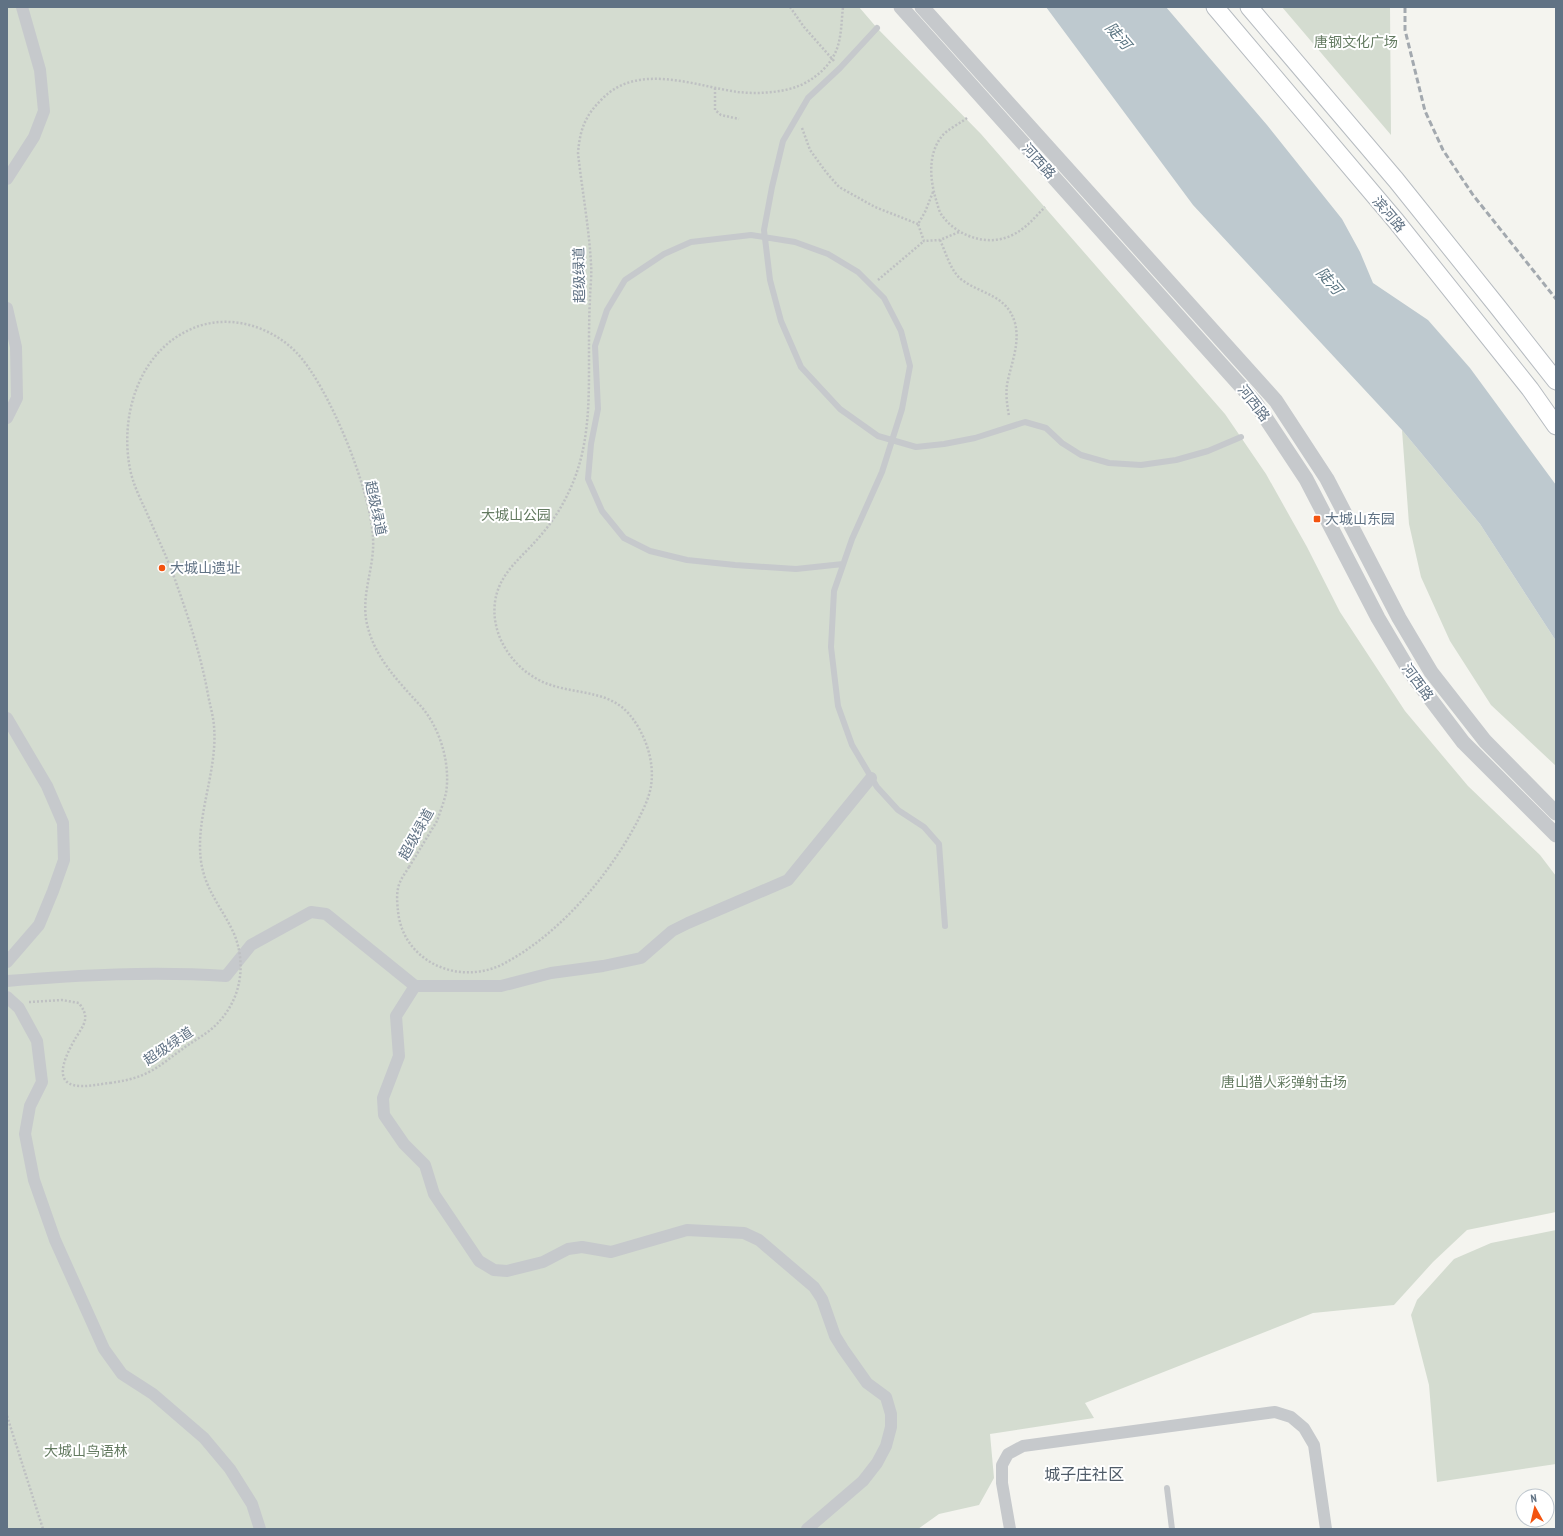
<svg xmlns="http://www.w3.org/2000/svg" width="1563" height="1536" font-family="'PT Sans Narrow','Noto Sans SC',sans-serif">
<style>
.green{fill:#d4dcd0}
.water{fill:#bec9cf}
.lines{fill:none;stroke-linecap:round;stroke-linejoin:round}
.secondary-casing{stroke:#b7bcc1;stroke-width:19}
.path{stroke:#bec0c2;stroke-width:2.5;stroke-dasharray:2 2;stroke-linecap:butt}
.service{stroke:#c6c9cc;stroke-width:6}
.minor{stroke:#c6c9cc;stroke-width:12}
.tertiary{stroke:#c6c9cc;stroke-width:15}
.secondary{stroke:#fff;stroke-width:17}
.rail{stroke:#a3a9af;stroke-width:3;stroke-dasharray:6 3;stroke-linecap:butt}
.path-bridge{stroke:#bec0c2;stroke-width:2.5;stroke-dasharray:2 2;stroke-linecap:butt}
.poi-dot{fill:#f35410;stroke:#fff;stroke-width:1.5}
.labels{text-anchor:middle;stroke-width:4;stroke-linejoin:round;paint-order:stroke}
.park-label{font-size:14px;fill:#637a60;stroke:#fff}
.street-label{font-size:14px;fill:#607284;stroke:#fff}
.poi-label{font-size:14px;fill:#607284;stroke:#fff;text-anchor:start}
.water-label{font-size:15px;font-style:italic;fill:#5b7582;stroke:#fff}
.quarter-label{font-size:16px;fill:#4f5b68;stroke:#fff}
</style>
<rect width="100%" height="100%" fill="#f4f4ef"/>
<path class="green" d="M 7,7 L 859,7 L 877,28 L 981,134 L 1225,414 L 1266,474 L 1307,547 L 1340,612 L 1405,711 L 1468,786 L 1540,855 L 1556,876 L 1556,1212 L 1467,1230 L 1433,1262 L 1394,1305 L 1313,1313 L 1085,1403 L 1094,1418 L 990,1434 L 994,1478 L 979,1505 L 939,1514 L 918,1529 L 7,1529 Z
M 1282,7 L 1390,7 L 1391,135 Z
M 1402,430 L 1480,524 L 1556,641 L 1556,766 L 1491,705 L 1450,641 L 1421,577 L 1409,524 Z
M 1556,1230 L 1556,1464 L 1437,1482 L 1429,1385 L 1411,1315 L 1417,1300 L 1454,1259 L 1491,1243 Z"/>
<path class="water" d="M 1046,7 L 1166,7 L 1267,125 L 1342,219 L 1360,252 L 1373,283 L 1428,320 L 1470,368 L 1556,485 L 1556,641 L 1480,524 L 1402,430 L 1193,205 Z"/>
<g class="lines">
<defs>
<path id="secondary" d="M 1215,7 L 1396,221 L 1530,389 L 1556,426
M 1249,7 L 1396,180 L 1497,306 L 1556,381"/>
</defs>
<use href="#secondary" class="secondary-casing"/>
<path class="path" d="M 790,7 L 804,27 L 834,61
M 715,88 L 715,110 L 721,115 L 739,119
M 967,118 C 959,124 948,129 942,136 C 927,155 930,181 937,203 C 938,206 939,211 941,214 C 955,235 986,247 1010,236 C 1025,230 1034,218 1045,207
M 802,128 L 810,150 L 826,172 L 839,187 L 875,207 L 918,224
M 933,192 L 925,212 L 918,224 L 924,241 L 940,240 L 959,232
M 940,240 C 946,253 951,272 962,280 C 983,295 1007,295 1015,323 C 1020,343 1012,361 1008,380 C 1005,392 1007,404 1009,416
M 878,280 L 924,241
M 409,867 L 437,821
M 29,1002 L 62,1000 L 79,1003 C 83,1009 86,1013 85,1020 C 84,1026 78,1034 75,1039 C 69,1050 52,1079 73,1085 C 84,1088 99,1084 110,1083
M 7,1416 L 43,1529"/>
<path class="service" d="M 877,28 L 840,68 L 808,98 L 783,141 L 772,187 L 764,230 L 770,280 L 781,321 L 801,367 L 840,409 L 878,436 L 916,447 L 944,444 L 975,438 L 1025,422 L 1046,428 L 1062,443 L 1081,455 L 1109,463 L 1141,465 L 1176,460 L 1208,451 L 1241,437
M 843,564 L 796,569 L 735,565 L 687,560 L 650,551 L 624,538 L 602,511 L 588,479 L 591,444 L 598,409 L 595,346 L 607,310 L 625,280 L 664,254 L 691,242 L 751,235 L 795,242 L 828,254 L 858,272 L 884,298 L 901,331 L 910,366 L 902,409 L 882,472 L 852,539 L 834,591 L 831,647 L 838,706 L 852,745 L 877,787 L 898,810 L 924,827 L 939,844 L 945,926
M 1167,1488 L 1172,1529"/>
<path class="minor" d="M 7,179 L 34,137 L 44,111 L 40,70 L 22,7
M 7,308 L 16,347 L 17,398 L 7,418
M 7,718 L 47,786 L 63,823 L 64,860 L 53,891 L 39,925 L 7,962
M 7,981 C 80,975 153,971 226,976 L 251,945 L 311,912 L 326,914 L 415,986 L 501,986 L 551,973 L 603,966 L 641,958 L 672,931 L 688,923 L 788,880 L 871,778
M 415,986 L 396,1016 L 399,1056 L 383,1098 L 384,1115 L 404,1144 L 425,1165 L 434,1194 L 479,1261 L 494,1270 L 507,1271 L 543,1262 L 568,1249 L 582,1247 L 611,1252 L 687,1230 L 744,1233 L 759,1240 L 814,1287 L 822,1299 L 835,1336 L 843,1349 L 867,1383 L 886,1397 L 891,1414 L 891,1427 L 886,1446 L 877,1463 L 863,1481 L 807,1529
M 7,997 L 19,1008 L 37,1041 L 42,1082 L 30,1106 L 25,1134 L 34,1180 L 55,1240 L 104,1349 L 122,1374 L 153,1394 L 204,1438 L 230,1469 L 252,1504 L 260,1529
M 1010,1529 L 1002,1483 L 1002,1465 L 1008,1454 L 1023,1446 L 1275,1412 L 1291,1417 L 1304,1428 L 1314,1445 L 1326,1529"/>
<path class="tertiary" d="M 901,7 L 1255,402 L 1306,479 L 1378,618 L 1410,672 L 1463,742 L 1556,835
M 922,7 L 1276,401 L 1327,479 L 1399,618 L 1431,672 L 1485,741 L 1556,813"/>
<use href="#secondary" class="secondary"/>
<path class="rail" d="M 1405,7 L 1405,30 L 1425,111 L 1443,150 L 1473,195 L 1556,299"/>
<path class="path-bridge" d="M 409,867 C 406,872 402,877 400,882 C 396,891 397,902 398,911 C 403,963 461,987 505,963 C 559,934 607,878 636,824 C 642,812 649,799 651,786 C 655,761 645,733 629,714 C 610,692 581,694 554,686 C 518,676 490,639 495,602 C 499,572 523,557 541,535 C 555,519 566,500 574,480 C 590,439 589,396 589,352 C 589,335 589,317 590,299 C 590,288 592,276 591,264 C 589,227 582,190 578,153 C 580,129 585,116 602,99 C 638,62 695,86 738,92 C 757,94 778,93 796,87 C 810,82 825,71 833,57 C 842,42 841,24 843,7
M 110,1083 C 123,1081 135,1079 147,1073 C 160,1067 172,1056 184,1048 C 192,1042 201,1037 209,1031 C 238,1008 248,971 235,936 C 224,910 205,891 201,861 C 195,817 218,771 214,726 C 213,714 209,702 207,689 C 199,649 187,613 173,574 C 165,553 155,532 146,511 C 140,498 133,484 130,469 C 120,418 137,357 185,332 C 222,312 267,323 296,352 C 329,386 371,491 373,538 C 375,569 359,597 368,628 C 376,658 397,680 417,702 C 439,724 451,762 446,793 C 444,802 440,812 437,821"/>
</g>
<g class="poi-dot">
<rect x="1313" y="515" width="8" height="8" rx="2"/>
<circle cx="162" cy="568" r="4"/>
</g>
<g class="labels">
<g class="park-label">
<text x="1356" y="47">唐钢文化广场</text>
<text x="516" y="520">大城山公园</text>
<text x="1284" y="1087">唐山猎人彩弹射击场</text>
<text x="86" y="1456">大城山鸟语林</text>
</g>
<g class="street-label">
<text transform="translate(1039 161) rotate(48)" y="5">河西路</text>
<text transform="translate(1389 214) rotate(50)" y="5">滨河路</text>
<text transform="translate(579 275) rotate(-91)" y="5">超级绿道</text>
<text transform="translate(1254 403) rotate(52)" y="5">河西路</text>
<text transform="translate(376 508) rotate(78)" y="5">超级绿道</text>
<text transform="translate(1418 682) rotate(54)" y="5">河西路</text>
<text transform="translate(416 834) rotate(-61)" y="5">超级绿道</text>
<text transform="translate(168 1046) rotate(-34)" y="5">超级绿道</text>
</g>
<g class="poi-label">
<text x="1325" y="524">大城山东园</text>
<text x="170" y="573">大城山遗址</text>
</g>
<g class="water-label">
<text transform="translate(1118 36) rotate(49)" y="5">陡河</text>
<text transform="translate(1329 281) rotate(49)" y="5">陡河</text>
</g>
<g class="quarter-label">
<text x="1084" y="1480">城子庄社区</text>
</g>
</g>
<rect width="1563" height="1536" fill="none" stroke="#607284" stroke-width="16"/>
<g transform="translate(1535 1508) rotate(352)"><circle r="19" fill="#ffffff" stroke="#bfc7ce"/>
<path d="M0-3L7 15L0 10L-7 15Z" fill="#f35410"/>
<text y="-6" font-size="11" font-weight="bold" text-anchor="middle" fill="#607284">N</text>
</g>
</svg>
